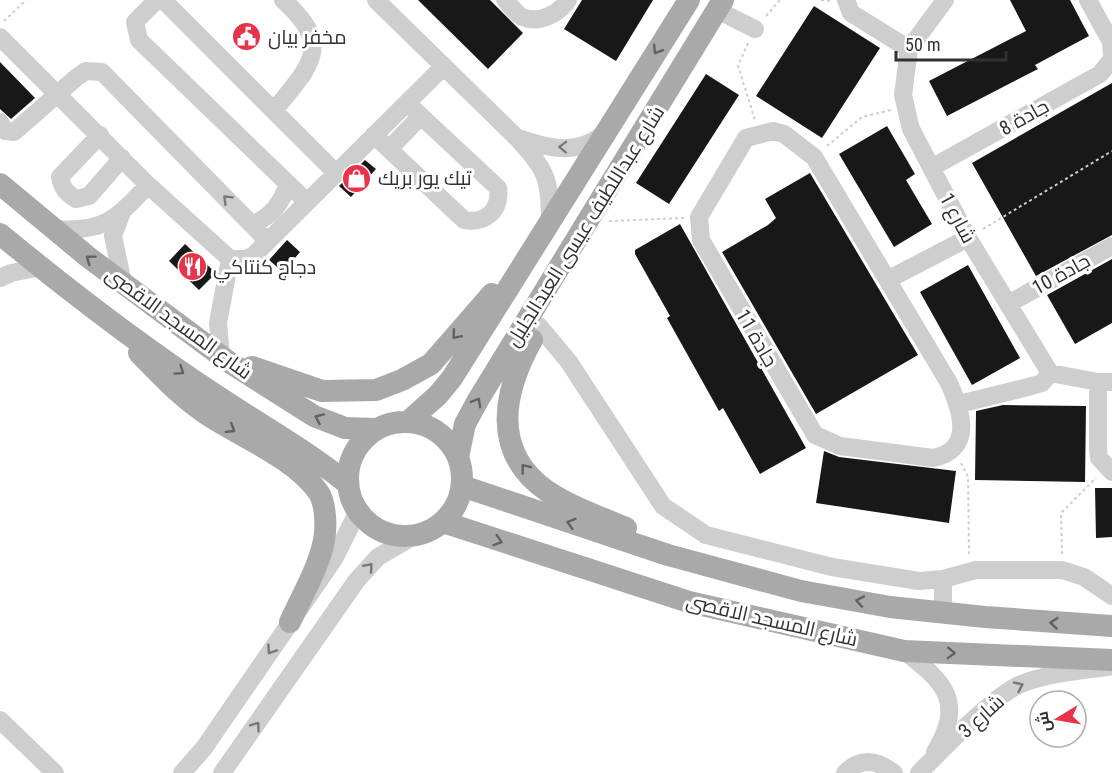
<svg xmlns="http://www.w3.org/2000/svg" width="1112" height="773" font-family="'Roboto Condensed',Cairo,sans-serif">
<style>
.building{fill:#181818}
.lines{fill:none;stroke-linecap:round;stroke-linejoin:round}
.path{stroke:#cecece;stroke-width:2;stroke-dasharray:3 3;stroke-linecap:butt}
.minor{stroke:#cecece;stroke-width:18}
.major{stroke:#a9a9a9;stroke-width:22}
.oneway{stroke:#616161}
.oneway2{stroke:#787878}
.labels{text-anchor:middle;stroke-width:6;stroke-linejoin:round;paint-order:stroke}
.poi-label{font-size:20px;fill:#313131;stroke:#fff;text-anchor:start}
.street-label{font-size:20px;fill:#313131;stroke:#fff}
</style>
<rect width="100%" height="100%" fill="#fff"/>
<path class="building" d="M 418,0 L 490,0 L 523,33 L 488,69 Z
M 582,0 L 653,0 L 616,61 L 564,29 Z
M 1010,0 L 1070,0 L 1089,36 L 1035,65 L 1038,69 L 947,116 L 929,81 L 1026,31 Z
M 814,6 L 880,48 L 822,138 L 756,96 Z
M 0,62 L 35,98 L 11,119 L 0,109 Z
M 706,74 L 739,95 L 669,204 L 636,183 Z
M 1112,83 L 1112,235 L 1036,276 L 972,163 Z
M 887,126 L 915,174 L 906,180 L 932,224 L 894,247 L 839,154 Z
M 365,160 L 376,169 L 351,197 L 339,186 Z
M 810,173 L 918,355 L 816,414 L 722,252 L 768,225 L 776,218 L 765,199 Z
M 680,224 L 806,448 L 760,474 L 723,408 L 719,411 L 667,318 L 670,316 L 635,254 L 635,250 Z
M 287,240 L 300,252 L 283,272 L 269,260 Z
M 185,244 L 216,273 L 199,290 L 169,261 Z
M 1112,259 L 1112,323 L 1075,344 L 1047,295 Z
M 968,265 L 1020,358 L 972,385 L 920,292 Z
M 1003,405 L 1086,406 L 1085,482 L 975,480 L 976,411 Z
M 824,451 L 839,457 L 956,471 L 949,523 L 816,503 Z
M 1095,488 L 1112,488 L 1112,537 L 1096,538 Z"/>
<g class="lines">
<path class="path" d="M 821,0 L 832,1
M 766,16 L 780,0
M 4,21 L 26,0
M 748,43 L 738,66 L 755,120
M 827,146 L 862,117 L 891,110
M 609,221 L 684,218
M 983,229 L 1112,151
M 961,463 L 968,477 L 969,555
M 1062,554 L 1061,513 L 1096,478"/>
<path class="minor" d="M 157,0 L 135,22 L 139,40 L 307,202
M 163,0 L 336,173
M 376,0 L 516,137 C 546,170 550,177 550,221
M 505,0 C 510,5 516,14 522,17 C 539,24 559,14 568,0
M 846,0 L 851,13 L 909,49
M 945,0 L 909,49 L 903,95 L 911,129 L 968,238 L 1050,373 L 1098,382 L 1112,382
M 1088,0 L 1111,42 L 1112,55
M 717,10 L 755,29
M 0,37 L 148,185 L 230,259 L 246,259 L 254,255 L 444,66
M 274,111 C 308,67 336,47 283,0
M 0,122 L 5,131 L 14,132 L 77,77 L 86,71 L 102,72 L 268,241
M 773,131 L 784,134 L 814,157 L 949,383 C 962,412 974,450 933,458 L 840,446 L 815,435 L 701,240 L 699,217 L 746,138 Z
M 100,135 L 60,177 C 62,188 66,193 76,199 L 89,196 L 122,158
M 374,135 L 464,220 C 486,224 501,210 498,188 L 407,103
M 518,138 C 548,148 576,156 602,135
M 389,149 L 421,116
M 931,168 L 1100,74 L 1112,59
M 122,212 L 113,236 L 123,283
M 253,225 C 272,215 281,204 288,184
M 53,229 C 104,233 115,220 148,185
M 0,278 L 11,273 L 41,267
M 889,279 L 968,238
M 1010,303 L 1112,246
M 539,326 L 569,362 L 663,506 L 706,535 L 832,567 L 919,581 L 943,579 L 976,570 L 1062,570 L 1084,577 L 1112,596
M 221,356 L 218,323 L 230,259
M 1098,382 L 1098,449 L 1099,458 L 1112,472
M 959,404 L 1032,386 L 1042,383 L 1050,373
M 943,613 L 943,579
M 904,651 C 945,682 965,702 935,752
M 0,720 L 55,773
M 182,773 L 204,748 L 334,559 L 358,511
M 222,773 L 357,580 L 378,557 L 414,536
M 845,773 C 861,757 877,760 894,773
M 919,773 C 941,751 994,695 1021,684 C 1048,673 1083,671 1112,666"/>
<path class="major" d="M 0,184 L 88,257 L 229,362 L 314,416 L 345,428 L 375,429
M 0,234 C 68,290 138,344 211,392 C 257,423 305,449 348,484
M 532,340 C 503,392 491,452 547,491 C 571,507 600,517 626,528
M 139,353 C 161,376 183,399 211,417 C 244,438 297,460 319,493 C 325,503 326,521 325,533 C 322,563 302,595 290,622
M 252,367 L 322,391 L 376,390 L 402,380 L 431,364 L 492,294
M 409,421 L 438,395 L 452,378 L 689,0
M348 479a57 57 0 1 1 114 0a57 57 0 1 1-114 0Z
M 458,457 L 465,424 L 478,400 L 723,0
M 462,486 L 668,555 L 801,591 L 890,607 L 985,617 L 1112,626
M 443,522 L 689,602 L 904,651 L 1112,660"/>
</g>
<defs><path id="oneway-chevron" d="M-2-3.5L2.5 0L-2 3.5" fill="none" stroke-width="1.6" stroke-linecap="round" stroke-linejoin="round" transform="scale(1.5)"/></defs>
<g class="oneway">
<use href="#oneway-chevron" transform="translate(657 50) rotate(122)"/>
<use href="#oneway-chevron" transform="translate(90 259) rotate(-143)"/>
<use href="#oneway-chevron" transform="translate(456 335) rotate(131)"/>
<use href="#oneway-chevron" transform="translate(180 371) rotate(35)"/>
<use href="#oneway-chevron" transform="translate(477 402) rotate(-60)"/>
<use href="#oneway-chevron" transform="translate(319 418) rotate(-156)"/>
<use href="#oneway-chevron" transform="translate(231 429) rotate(32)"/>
<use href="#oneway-chevron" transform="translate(525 468) rotate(-128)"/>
<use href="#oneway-chevron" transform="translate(571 523) rotate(-162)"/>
<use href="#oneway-chevron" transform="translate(498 541) rotate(18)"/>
<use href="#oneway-chevron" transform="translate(860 601) rotate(-170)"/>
<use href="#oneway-chevron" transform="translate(1054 623) rotate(-175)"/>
<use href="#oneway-chevron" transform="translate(951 653) rotate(2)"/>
</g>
<g class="oneway2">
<use href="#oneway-chevron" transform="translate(563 147) rotate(-178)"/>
<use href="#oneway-chevron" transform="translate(227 199) rotate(-135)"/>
<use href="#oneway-chevron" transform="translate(369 567) rotate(-49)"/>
<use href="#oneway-chevron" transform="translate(271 650) rotate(124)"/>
<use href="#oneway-chevron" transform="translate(1019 686) rotate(-25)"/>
<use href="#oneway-chevron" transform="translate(256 726) rotate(-55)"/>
</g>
<defs>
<symbol id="civic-disc" viewBox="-11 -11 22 22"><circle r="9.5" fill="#e8334a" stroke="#fff"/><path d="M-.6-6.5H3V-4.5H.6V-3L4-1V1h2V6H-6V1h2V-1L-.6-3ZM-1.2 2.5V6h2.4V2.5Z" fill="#fff"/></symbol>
<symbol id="shop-disc" viewBox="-11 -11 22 22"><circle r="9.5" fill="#e8334a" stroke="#fff"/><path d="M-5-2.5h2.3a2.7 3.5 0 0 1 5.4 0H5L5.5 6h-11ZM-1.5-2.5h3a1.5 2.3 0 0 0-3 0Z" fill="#fff"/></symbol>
<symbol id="restaurant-disc" viewBox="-11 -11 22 22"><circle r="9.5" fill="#e8334a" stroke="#fff"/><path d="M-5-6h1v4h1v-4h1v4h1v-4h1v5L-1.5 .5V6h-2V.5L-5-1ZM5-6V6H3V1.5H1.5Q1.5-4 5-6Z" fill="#fff"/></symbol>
</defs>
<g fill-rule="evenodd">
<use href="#civic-disc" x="230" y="20" width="33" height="33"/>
<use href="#shop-disc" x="340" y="162" width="33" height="33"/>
<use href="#restaurant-disc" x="176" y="250" width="33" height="33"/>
</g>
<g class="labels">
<g class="poi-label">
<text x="268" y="44">مخفر بيان</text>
<text x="378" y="185">تيك يور بريك</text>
<text x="213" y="274">دجاج كنتاكي</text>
</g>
<g class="street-label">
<text transform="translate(1024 117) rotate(-29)" y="7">جادة 8</text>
<text transform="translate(958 218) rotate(62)" y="7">شارع 1</text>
<text transform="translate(585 226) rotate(-58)" y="7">شارع عبداللطيف عيسى العبدالجليل</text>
<text transform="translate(1061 274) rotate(-29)" y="7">جادة 10</text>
<text transform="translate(179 323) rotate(36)" y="7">شارع المسجد الاقصى</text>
<text transform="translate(757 338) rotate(60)" y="7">جادة 11</text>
<text transform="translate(772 620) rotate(13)" y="7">شارع المسجد الاقصى</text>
<text transform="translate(981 716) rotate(-42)" y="7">شارع 3</text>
</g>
</g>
<g transform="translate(1058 719) rotate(259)"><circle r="28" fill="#ffffff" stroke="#adadad" stroke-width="1.5"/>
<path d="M0-4.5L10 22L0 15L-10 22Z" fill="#e8334a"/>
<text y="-9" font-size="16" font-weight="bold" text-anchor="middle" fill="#313131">ش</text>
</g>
<path d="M896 51v9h110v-9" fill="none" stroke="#313131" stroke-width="3"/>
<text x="905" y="51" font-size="18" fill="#313131" stroke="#ffffff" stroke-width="4.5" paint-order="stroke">50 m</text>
</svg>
